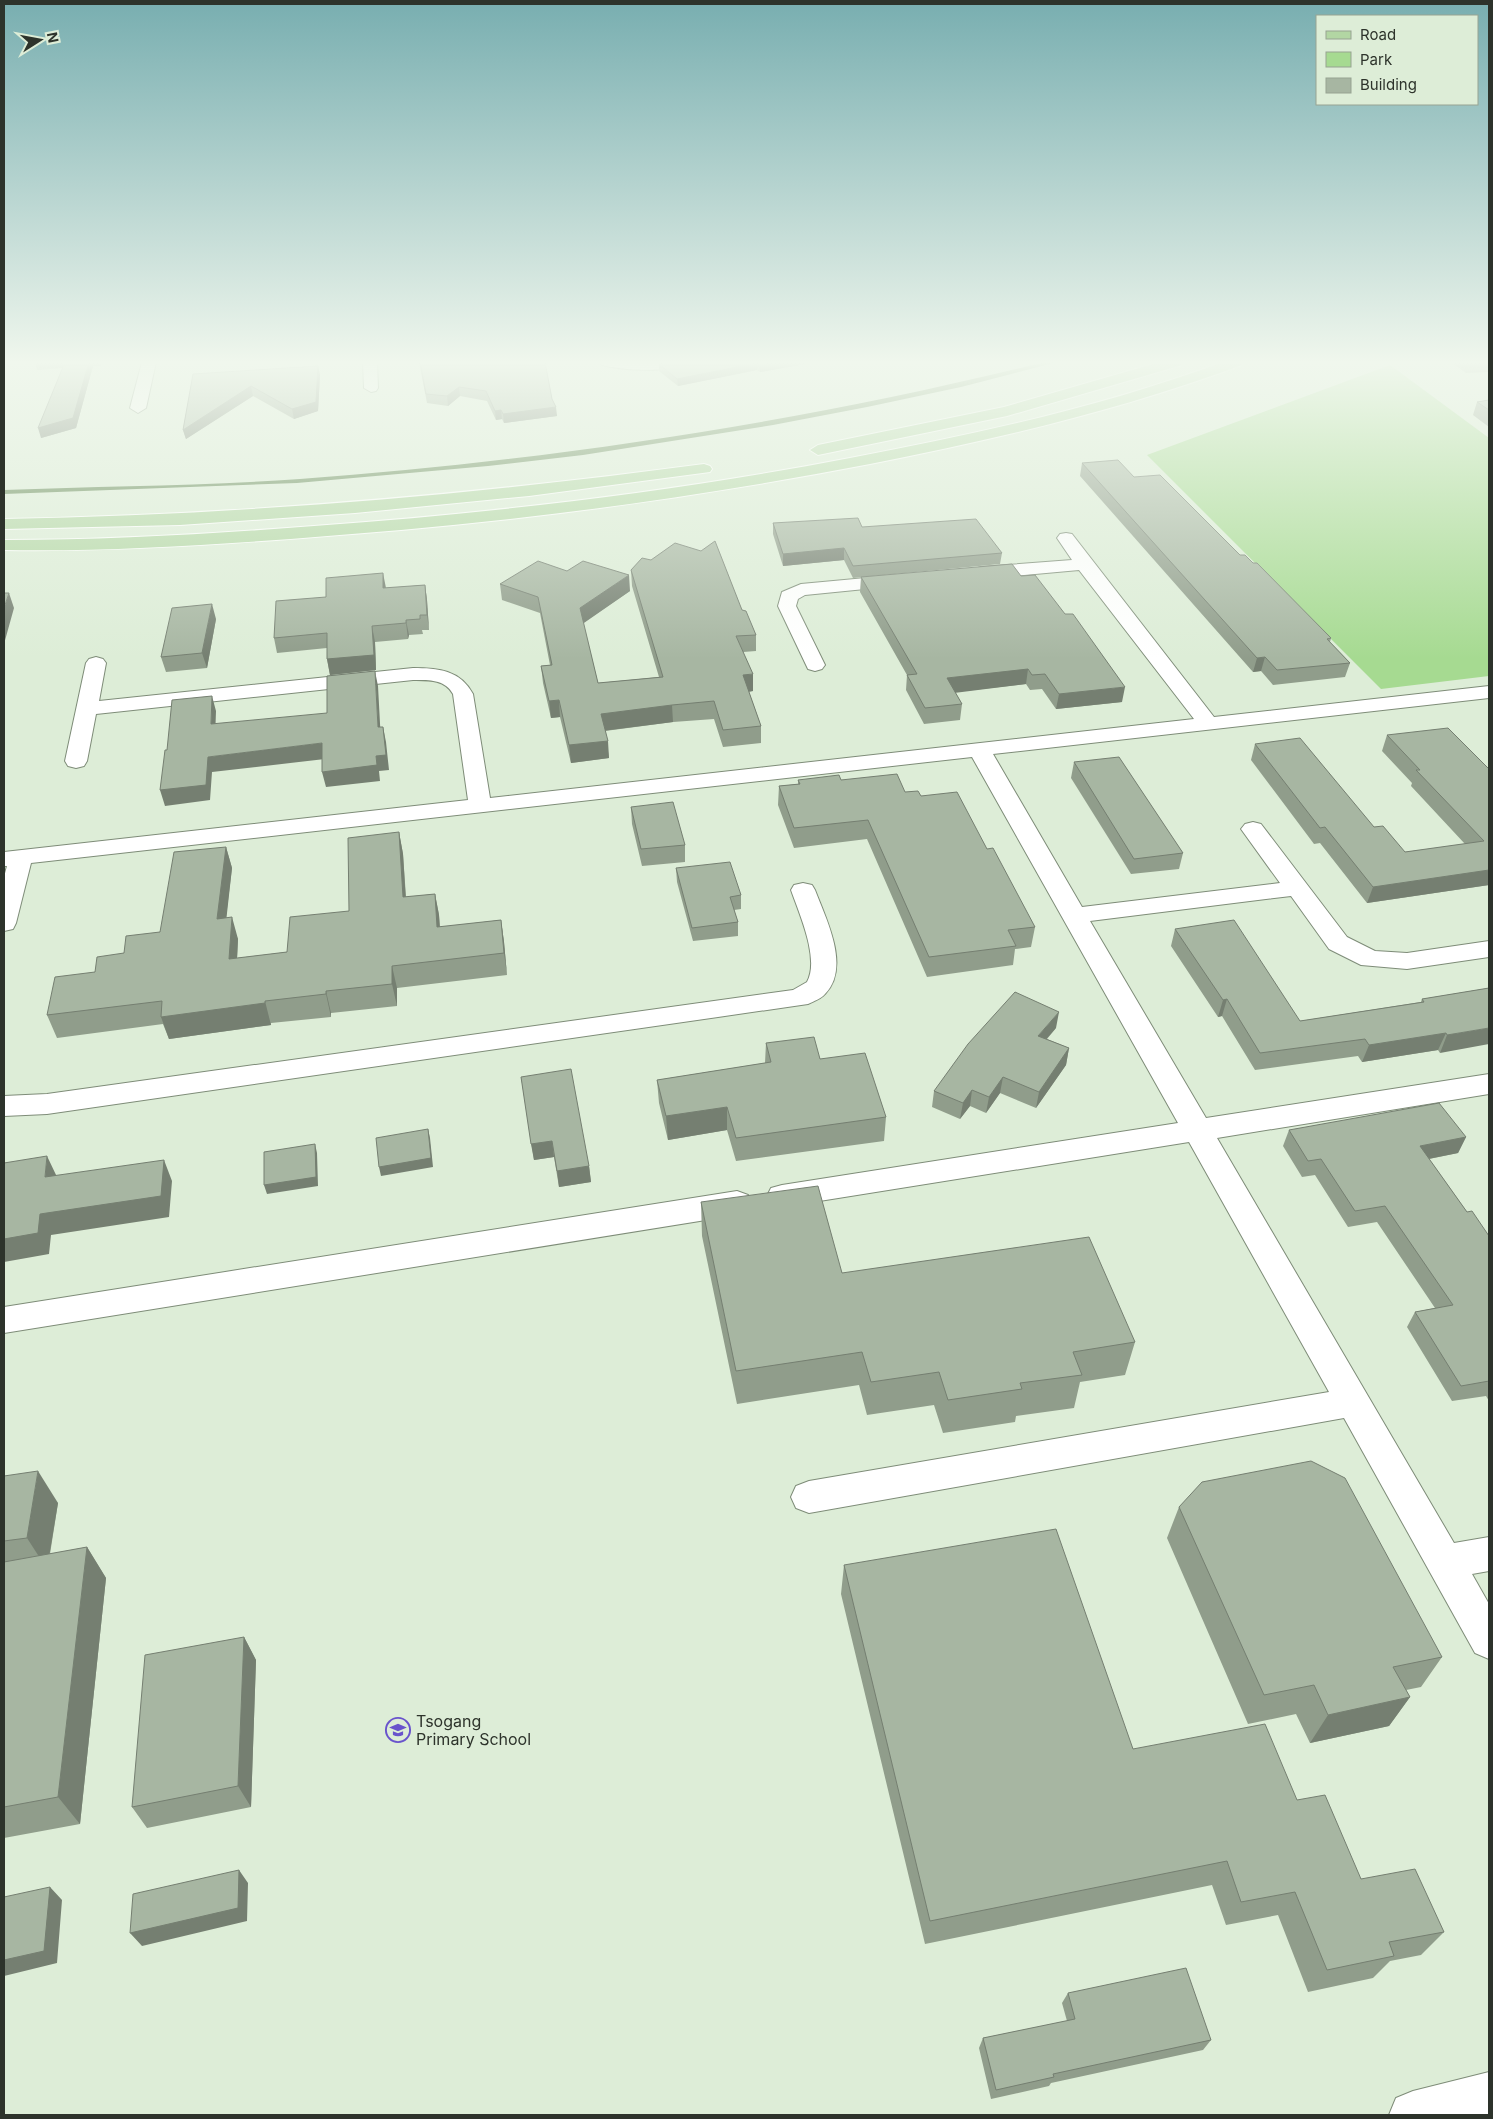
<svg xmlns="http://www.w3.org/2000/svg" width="1493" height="2119" font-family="Inter,sans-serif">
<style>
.green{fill:#a6da91}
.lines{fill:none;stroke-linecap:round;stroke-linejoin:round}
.stream{fill:#5d824d;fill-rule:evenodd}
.street-casing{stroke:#7e8c78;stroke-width:2}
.primary-casing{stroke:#fff;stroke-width:2}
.street{fill:#fff;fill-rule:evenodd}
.primary{fill:#b2d6a3;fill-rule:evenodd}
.wall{fill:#909d8b}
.shaded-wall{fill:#757f71}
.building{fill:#a7b6a2;stroke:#757f71}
.labels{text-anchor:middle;stroke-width:4;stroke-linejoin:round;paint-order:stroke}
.near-poi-label{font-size:16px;fill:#2d332b;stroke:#ddedd7;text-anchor:start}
</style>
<rect width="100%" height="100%" fill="#ddedd7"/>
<path class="green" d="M 1390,365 L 1489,438 L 1489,676 L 1381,689 L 1147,455 Z"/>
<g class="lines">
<path class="stream" d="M 1045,362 L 1057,362 L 961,387 L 867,407 L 773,425 L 583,455 L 488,466 L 297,483 L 4,494 L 4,490 C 102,486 201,486 300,479 C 553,460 799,423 1045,362 Z"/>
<defs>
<path id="street" d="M 142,362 L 156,362 L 146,408 L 138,413 L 130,408 Z
M 363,362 L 377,362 L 378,388 L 376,391 L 371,392 L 364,388 Z
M 600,362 L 680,362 C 669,375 618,369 602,365 Z
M 1066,533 L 1072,534 L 1214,717 L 1489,686 L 1489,698 L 993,754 L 1082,907 L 1280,883 L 1241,829 L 1245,824 L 1253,822 L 1261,824 L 1347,937 L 1375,951 L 1407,953 L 1489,941 L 1489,957 L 1407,969 L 1361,965 L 1329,949 L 1291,896 L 1090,921 L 1206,1118 L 1489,1074 L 1489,1094 L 1217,1138 L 1454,1543 L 1489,1537 L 1489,1571 L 1472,1574 L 1489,1604 L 1489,1659 L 1475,1653 L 1344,1418 L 809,1513 L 796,1508 L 791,1497 L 796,1486 L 809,1481 L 1329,1392 L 1189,1142 L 782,1207 L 771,1204 L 767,1196 L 771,1188 L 782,1185 L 1178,1123 L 972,757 L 31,863 L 16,923 L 13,929 L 4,931 L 4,877 L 7,866 L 4,866 L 4,852 L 468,800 L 453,694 C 445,679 428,680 413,680 L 96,714 L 87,761 L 84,766 L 76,768 L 68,766 L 65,761 L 86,663 L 89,659 L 96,657 L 103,659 L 106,663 L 99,701 L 413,668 C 438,668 460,670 473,694 L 490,798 L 1194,719 L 1079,570 L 981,579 L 975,577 L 972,573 L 975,569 L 981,567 L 1072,560 L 1057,538 L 1060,534 Z
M 898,575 L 905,577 L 907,581 L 905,585 L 805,595 L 798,599 L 796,606 L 825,665 L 822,669 L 815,671 L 808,669 L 778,606 L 782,592 L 801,584 Z
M 803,883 L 812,885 L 815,890 C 826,919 851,967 825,994 C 821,999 814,1001 808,1004 L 47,1114 L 4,1116 L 4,1096 L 47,1094 L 793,990 L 807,982 C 820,959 799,913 791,890 L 794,885 Z
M 737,1191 L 748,1195 L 752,1203 L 748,1211 L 737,1215 L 4,1333 L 4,1307 Z
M 1489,2072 L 1489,2115 L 1389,2115 L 1396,2098 L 1413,2091 Z"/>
<path id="primary" d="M 1160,362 L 1184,362 L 1182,365 L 1007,416 L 818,455 L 810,450 L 818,445 L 1004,407 Z
M 1223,362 L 1244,362 L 1242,365 C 1121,410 996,439 870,464 C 715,494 559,516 401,530 C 269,541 136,552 4,550 L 4,540 C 108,540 211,534 314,526 C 494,513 673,492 850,458 C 976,434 1102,407 1223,362 Z
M 704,464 L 710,466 L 712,469 L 710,472 L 529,496 L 355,513 L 180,525 L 4,529 L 4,519 C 239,515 471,495 704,464 Z"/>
</defs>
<use href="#street" class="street-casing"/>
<use href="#primary" class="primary-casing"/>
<use href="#street" class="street"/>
<use href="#primary" class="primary"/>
</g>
<path class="wall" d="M 35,362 L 102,362 L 101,366 L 93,366 L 76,428 L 41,438 L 63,368 L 37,370 Z
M 419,362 L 545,362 L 552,399 L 557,416 L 504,423 L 502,419 L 496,420 L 487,401 L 460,396 L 448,406 L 427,403 Z
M 668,362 L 815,362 L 760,372 L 757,370 L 678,386 L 659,371 L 659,364 Z
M 1451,362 L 1489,362 L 1489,372 L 1466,373 Z
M 318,366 L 320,375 L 318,411 L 294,419 L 253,396 L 186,439 L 183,430 L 193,374 Z
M 1489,400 L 1489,427 L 1473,415 L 1477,402 Z
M 1082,463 L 1134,477 L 1240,555 L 1253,563 L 1331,638 L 1330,642 L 1350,663 L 1345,677 L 1273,685 L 1261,671 L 1253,672 L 1080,476 Z
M 773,523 L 862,527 L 1002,553 L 1000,564 L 853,578 L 844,560 L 783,566 L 773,534 Z
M 631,570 L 742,610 L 756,635 L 756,651 L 743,652 L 753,691 L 749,692 L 761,726 L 761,743 L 723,747 L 714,719 L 673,722 L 605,731 L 609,758 L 571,763 L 560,717 L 551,718 L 543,683 L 541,666 L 550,665 L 540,613 L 502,600 L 500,584 L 567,571 L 630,591 L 583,623 L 598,683 L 659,677 L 632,586 Z
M 1021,576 L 1122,702 L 1056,709 L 1042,689 L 1030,690 L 1026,684 L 955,692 L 962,704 L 960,720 L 924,724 L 906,690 L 907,675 L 860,592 L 861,577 Z
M 425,585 L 427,600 L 429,630 L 422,630 L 423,634 L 409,635 L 408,639 L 375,642 L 376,670 L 330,675 L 327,659 L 327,648 L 277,653 L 274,638 L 326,597 L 386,588 Z
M 216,619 L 207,668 L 166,672 L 161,657 Z
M 1387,735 L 1489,769 L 1489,885 L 1367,903 L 1320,843 L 1314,844 L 1251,760 L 1255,744 L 1405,852 L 1465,844 L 1411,786 L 1412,783 L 1382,751 Z
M 1074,762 L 1183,853 L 1179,869 L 1131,874 L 1071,778 Z
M 798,780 L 841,780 L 905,792 L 921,796 L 987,849 L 1035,927 L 1031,947 L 1015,949 L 1013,965 L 927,977 L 867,839 L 794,848 L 778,805 L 779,786 L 798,784 Z
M 631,807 L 685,845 L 685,862 L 642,866 L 632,824 Z
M 399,832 L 403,854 L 406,897 L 435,894 L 439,915 L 440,927 L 501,920 L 504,942 L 507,975 L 397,988 L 397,1006 L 331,1013 L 331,1017 L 271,1023 L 271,1025 L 169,1039 L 163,1024 L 57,1038 L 47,1015 L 95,972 L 124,953 L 160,932 L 226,847 L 232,868 L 226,917 L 238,939 L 237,958 L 287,952 L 349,911 Z
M 676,868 L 741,895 L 741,909 L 734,910 L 738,922 L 738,936 L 693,941 L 677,882 Z
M 1175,929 L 1300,1021 L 1421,1002 L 1422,999 L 1489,988 L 1440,1053 L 1438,1050 L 1362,1062 L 1358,1056 L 1255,1070 L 1222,1016 L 1218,1017 L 1171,946 Z
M 1056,1028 L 1047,1039 L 1069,1048 L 1066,1065 L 1036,1108 L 1000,1093 L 986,1113 L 970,1106 L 960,1119 L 932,1107 L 934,1091 Z
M 766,1043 L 820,1059 L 886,1117 L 884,1141 L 736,1161 L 727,1130 L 668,1140 L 659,1103 L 657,1080 L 765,1063 Z
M 521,1077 L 589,1166 L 591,1182 L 559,1187 L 554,1157 L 534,1160 Z
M 1289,1130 L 1466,1137 L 1458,1153 L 1429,1159 L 1467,1212 L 1489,1236 L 1489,1401 L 1486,1396 L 1452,1401 L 1407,1327 L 1415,1312 L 1435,1308 L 1377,1222 L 1348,1227 L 1315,1175 L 1302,1177 L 1283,1146 Z
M 701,1202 L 842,1273 L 1135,1342 L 1125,1375 L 1080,1382 L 1074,1408 L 1016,1416 L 1015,1422 L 943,1433 L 934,1405 L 867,1415 L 859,1385 L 737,1404 L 702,1236 Z
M 4,1476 L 58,1503 L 50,1554 L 87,1547 L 106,1578 L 80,1824 L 4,1838 Z
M 1179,1507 L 1442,1657 L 1421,1687 L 1406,1690 L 1410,1697 L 1389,1726 L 1310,1743 L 1296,1714 L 1248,1724 L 1167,1538 Z
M 844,1565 L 1133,1749 L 1297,1800 L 1361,1879 L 1444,1932 L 1421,1955 L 1390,1961 L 1373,1978 L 1308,1992 L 1278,1915 L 1226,1925 L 1212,1885 L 925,1944 L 841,1594 Z
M 244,1637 L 256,1660 L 251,1807 L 147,1828 L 132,1807 Z
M 1068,1993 L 1211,2040 L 1203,2050 L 1051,2083 L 1049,2086 L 991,2099 L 979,2048 L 983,2038 L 1067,2021 L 1062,2003 Z"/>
<path class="shaded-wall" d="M 89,362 L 92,362 L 93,366 L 76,428 L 41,438 L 38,428 Z
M 776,362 L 815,362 L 760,372 L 760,365 Z
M 757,363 L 757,370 L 678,386 L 677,379 Z
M 318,366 L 320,375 L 318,411 L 294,419 L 292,409 Z
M 251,386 L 253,396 L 186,439 L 183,430 Z
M 459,387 L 460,396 L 448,406 L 447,396 Z
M 556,407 L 557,416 L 504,423 L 503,414 Z
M 501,410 L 502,419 L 496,420 L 495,411 Z
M 844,548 L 844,560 L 783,566 L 783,554 Z
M 383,573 L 386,588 L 383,588 Z
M 629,575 L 630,591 L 581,625 L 580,608 Z
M 425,585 L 427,600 L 429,630 L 427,615 Z
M 9,593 L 14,608 L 4,644 L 4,608 Z
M 212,604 L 216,619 L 207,668 L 202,653 Z
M 406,620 L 409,635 L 408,639 L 406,623 Z
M 372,626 L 375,642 L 376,670 L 330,675 L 327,659 Z
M 1265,657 L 1261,671 L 1253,672 L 1257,658 Z
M 1028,669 L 1026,684 L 946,694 L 947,678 Z
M 375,671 L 378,686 L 381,742 L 378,727 Z
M 753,674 L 753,691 L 743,692 L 743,675 Z
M 1125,687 L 1122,702 L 1056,709 L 1059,694 Z
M 212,696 L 216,711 L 215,739 L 211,724 Z
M 559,700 L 560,717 L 551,718 L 549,701 Z
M 672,705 L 673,722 L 602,731 L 601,714 Z
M 383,727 L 386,742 L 389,770 L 379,771 L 380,781 L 326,787 L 322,772 L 376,756 Z
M 608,741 L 609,758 L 571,763 L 569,745 Z
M 322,743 L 325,759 L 212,772 L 210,800 L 165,806 L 160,790 L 208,757 Z
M 399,832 L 403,854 L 407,919 L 403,897 Z
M 226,847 L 232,868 L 224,940 L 217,919 Z
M 1489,870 L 1489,885 L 1367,903 L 1373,887 Z
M 435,894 L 439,915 L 441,949 L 437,927 Z
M 232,917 L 238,939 L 236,981 L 229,959 Z
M 501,920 L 504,942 L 507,975 L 504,953 Z
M 392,966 L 397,988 L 397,1006 L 392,984 Z
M 326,991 L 331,1013 L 331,1017 L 326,994 Z
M 1227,999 L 1222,1016 L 1218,1017 L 1223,1000 Z
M 265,1001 L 271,1025 L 169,1039 L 161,1017 Z
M 1059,1012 L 1056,1028 L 1035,1052 L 1038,1036 Z
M 1489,1028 L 1489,1044 L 1440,1053 L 1447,1035 Z
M 1446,1033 L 1438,1050 L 1362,1062 L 1369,1045 Z
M 1069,1048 L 1066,1065 L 1036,1108 L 1039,1092 Z
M 1003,1077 L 1000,1093 L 986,1113 L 989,1097 Z
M 972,1090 L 970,1106 L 960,1119 L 963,1103 Z
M 727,1107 L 727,1130 L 668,1140 L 666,1116 Z
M 428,1129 L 430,1138 L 433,1167 L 381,1176 L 379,1167 Z
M 1466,1137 L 1458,1153 L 1413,1162 L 1420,1146 Z
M 552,1141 L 554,1157 L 534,1160 L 531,1144 Z
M 315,1144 L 317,1153 L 318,1186 L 267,1194 L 264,1185 Z
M 47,1156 L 57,1177 L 45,1177 Z
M 164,1160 L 172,1181 L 169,1217 L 51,1235 L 49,1254 L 4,1262 L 4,1239 L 40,1214 Z
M 589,1166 L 591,1182 L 559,1187 L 557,1171 Z
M 38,1471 L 58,1503 L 47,1569 L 27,1538 Z
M 87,1547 L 106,1578 L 80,1824 L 58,1797 Z
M 244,1637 L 256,1660 L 251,1807 L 238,1786 Z
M 1410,1697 L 1389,1726 L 1310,1743 L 1328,1715 Z
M 239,1870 L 248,1883 L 247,1921 L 142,1946 L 130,1933 Z
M 50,1887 L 62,1900 L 57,1963 L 4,1976 L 4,1960 Z"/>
<path class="building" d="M 65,362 L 89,362 L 73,418 L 38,428 Z
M 420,362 L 545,362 L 552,399 L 556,407 L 503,414 L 501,410 L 495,411 L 486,391 L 459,387 L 447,396 L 426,394 Z
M 668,362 L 776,362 L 760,365 L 757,363 L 677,379 L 659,364 Z
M 318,366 L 316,402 L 292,409 L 251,386 L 183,430 L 193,374 Z
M 1489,400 L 1489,410 L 1477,402 Z
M 1118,460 L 1134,477 L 1160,475 L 1240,555 L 1245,555 L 1253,563 L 1257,563 L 1331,638 L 1327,639 L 1350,663 L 1277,670 L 1265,657 L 1257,658 L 1082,463 Z
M 858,518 L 862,527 L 976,519 L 1002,553 L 853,566 L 844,548 L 783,554 L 773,523 Z
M 715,541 L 742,610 L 746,611 L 756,635 L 736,636 L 753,674 L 743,675 L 761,726 L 723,730 L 714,701 L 672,705 L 601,714 L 608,741 L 569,745 L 559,700 L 549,701 L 541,666 L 552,665 L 538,597 L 500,584 L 538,561 L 567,571 L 583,561 L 629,575 L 580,608 L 598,683 L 663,677 L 631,570 L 642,558 L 651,560 L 675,543 L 701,551 Z
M 1012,564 L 1021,576 L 1035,575 L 1065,614 L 1073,614 L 1125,687 L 1059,694 L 1045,674 L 1032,675 L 1028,669 L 947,678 L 962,704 L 925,708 L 907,675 L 917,674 L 861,577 Z
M 383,573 L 383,588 L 425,585 L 427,615 L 420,615 L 420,619 L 406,620 L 406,623 L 372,626 L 374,655 L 327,659 L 327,633 L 274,638 L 276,601 L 326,597 L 326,578 Z
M 4,593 L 9,593 L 4,608 Z
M 212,604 L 202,653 L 161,657 L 172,608 Z
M 375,671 L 378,727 L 383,727 L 386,755 L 376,756 L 377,765 L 322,772 L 322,743 L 208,757 L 206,785 L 160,790 L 165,750 L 167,750 L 172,700 L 212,696 L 211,724 L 327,713 L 327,676 Z
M 1448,728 L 1489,769 L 1489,870 L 1373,887 L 1325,827 L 1320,828 L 1255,744 L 1300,738 L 1374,827 L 1383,826 L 1405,852 L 1484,841 L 1416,770 L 1420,770 L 1387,735 Z
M 1119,757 L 1183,853 L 1134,859 L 1074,762 Z
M 897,774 L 905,792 L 918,791 L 921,796 L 957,792 L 987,849 L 993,848 L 1035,927 L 1008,930 L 1016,946 L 929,957 L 868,820 L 794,828 L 779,786 L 800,784 L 798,780 L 839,775 L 841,780 Z
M 673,802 L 685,845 L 641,849 L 631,807 Z
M 399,832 L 403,897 L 435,894 L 437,927 L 501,920 L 504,953 L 392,966 L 392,984 L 326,991 L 326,994 L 265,1001 L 265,1003 L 161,1017 L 162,1001 L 47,1015 L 55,977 L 95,972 L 97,957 L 124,953 L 126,936 L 160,932 L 174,852 L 226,847 L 217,919 L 232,917 L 229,959 L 287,952 L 290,917 L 349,911 L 348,838 Z
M 730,862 L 741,895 L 730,897 L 738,922 L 692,928 L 676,868 Z
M 1234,920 L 1300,1021 L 1424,1002 L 1422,999 L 1489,988 L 1489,1028 L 1447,1035 L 1446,1033 L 1369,1045 L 1365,1039 L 1260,1053 L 1227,999 L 1223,1000 L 1175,929 Z
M 1015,992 L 1059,1012 L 1038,1036 L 1069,1048 L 1039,1092 L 1003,1077 L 989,1097 L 972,1090 L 963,1103 L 934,1091 L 968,1044 Z
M 814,1037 L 820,1059 L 865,1053 L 886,1117 L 736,1138 L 727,1107 L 666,1116 L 657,1080 L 771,1062 L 766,1043 Z
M 571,1069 L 589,1166 L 557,1171 L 552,1141 L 531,1144 L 521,1077 Z
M 1439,1103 L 1466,1137 L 1420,1146 L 1467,1212 L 1472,1211 L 1489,1236 L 1489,1381 L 1461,1386 L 1415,1312 L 1453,1305 L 1385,1206 L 1355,1211 L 1321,1159 L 1308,1161 L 1289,1130 Z
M 428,1129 L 431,1158 L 379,1167 L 376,1138 Z
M 315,1144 L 316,1177 L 264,1185 L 264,1152 Z
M 47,1156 L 45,1177 L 164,1160 L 161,1196 L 40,1214 L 38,1233 L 4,1239 L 4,1163 Z
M 818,1186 L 842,1273 L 1089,1237 L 1135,1342 L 1073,1352 L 1082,1375 L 1020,1383 L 1022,1389 L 948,1400 L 939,1372 L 871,1382 L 862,1352 L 736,1371 L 701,1202 Z
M 1311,1461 L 1345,1478 L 1442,1657 L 1393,1667 L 1410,1697 L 1328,1715 L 1314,1685 L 1264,1695 L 1179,1507 L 1202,1482 Z
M 38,1471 L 27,1538 L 4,1541 L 4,1476 Z
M 1056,1529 L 1133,1749 L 1265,1724 L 1297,1800 L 1325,1795 L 1361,1879 L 1415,1869 L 1444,1932 L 1389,1942 L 1394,1956 L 1327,1970 L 1295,1892 L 1241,1902 L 1227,1861 L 930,1921 L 844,1565 Z
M 87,1547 L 58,1797 L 4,1807 L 4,1562 Z
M 244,1637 L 238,1786 L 132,1807 L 145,1655 Z
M 239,1870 L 238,1908 L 130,1933 L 133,1894 Z
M 50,1887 L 44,1951 L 4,1960 L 4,1897 Z
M 1186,1968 L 1211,2040 L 1053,2074 L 1054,2077 L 996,2090 L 983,2038 L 1075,2019 L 1068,1993 Z"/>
<linearGradient id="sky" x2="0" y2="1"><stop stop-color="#78aeb0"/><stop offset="0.55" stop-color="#f0f7ed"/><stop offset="1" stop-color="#f0f7ed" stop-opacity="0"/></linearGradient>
<rect width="1493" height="659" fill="url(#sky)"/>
<defs>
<symbol id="school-ring" viewBox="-11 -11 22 22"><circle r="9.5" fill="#ddedd7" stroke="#6953cc" stroke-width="1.5"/><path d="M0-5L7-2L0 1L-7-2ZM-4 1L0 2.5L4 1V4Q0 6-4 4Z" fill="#6953cc"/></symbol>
</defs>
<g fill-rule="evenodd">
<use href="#school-ring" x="384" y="1716" width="28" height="28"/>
</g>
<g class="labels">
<g class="near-poi-label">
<text x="416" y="1727">Tsogang<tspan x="416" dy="18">Primary School</tspan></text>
</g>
</g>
<rect width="1493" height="2119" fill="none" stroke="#2d332b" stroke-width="10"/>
<rect x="1316" y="15" width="162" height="90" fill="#ddedd7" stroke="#97a392"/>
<rect x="1326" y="31" width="25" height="8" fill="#b2d6a3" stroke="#97a392"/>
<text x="1360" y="40" font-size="15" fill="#2d332b">Road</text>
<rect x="1326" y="52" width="25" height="15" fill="#a6da91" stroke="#97a392"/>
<text x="1360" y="65" font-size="15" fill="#2d332b">Park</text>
<rect x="1326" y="78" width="25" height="15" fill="#a7b6a2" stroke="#97a392"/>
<text x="1360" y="90" font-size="15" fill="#2d332b">Building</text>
<g transform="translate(40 40) rotate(79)" stroke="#ddedd7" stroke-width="4" paint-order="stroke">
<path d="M0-4L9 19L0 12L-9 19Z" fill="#2d332b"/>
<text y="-8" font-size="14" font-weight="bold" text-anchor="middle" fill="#2d332b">N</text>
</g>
</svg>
